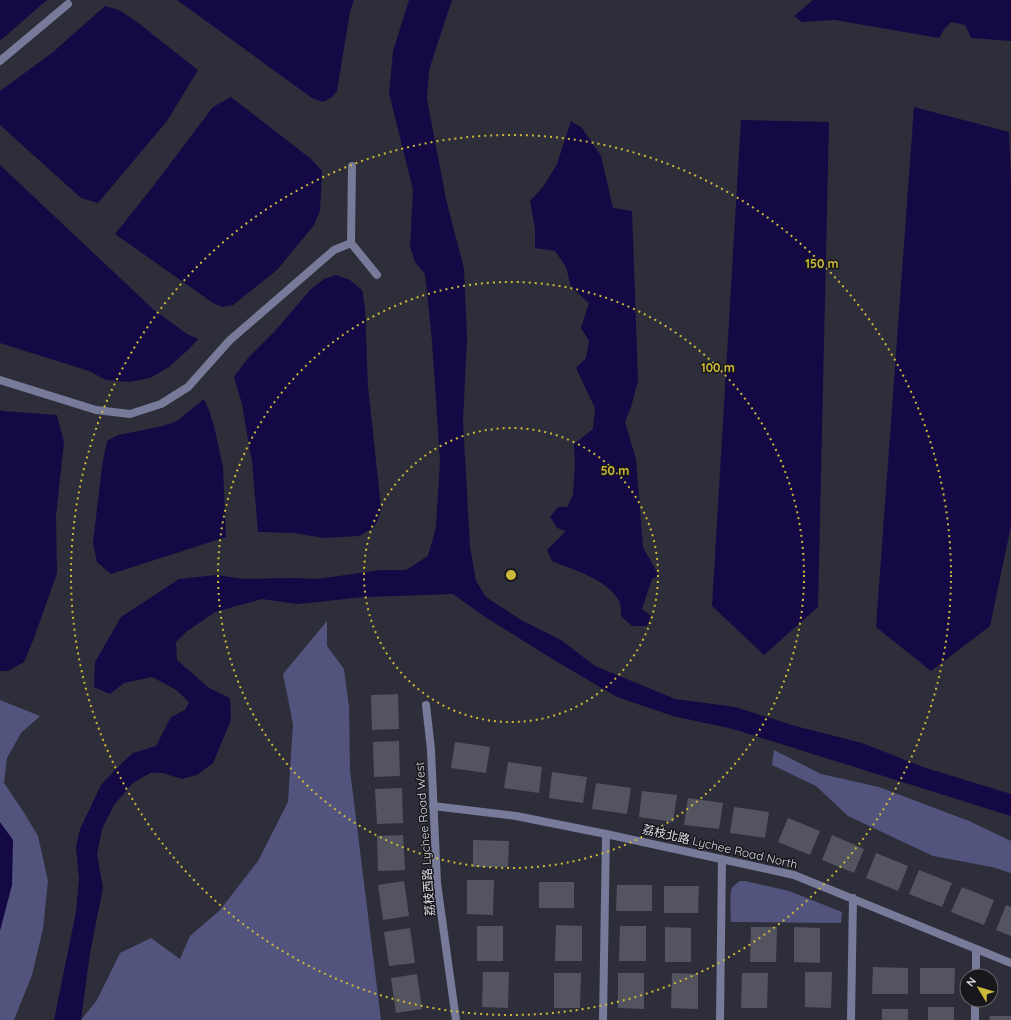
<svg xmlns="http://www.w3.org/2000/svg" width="1011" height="1020" font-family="Quicksand,'Noto Sans TC',sans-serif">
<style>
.green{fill:#52547e}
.water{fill:#140945}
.building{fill:#535460}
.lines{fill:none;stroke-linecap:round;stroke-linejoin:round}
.lane{stroke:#777a99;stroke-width:8}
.street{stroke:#777a99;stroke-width:8}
.ring{fill:none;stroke:#ccb939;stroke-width:2;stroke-dasharray:2 4}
.labels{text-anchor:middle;stroke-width:3;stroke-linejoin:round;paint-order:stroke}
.street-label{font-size:12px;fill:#dedfe6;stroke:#17171c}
.centre{fill:#ccb939;stroke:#17171c;stroke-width:2}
.ring-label{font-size:12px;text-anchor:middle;font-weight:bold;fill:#ccb939;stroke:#17171c;stroke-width:3;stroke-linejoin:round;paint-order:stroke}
</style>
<rect width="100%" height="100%" fill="#2d2e39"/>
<path class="green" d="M 327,621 L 327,646 L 344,669 L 349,707 L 350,770 L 381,1020 L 81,1020 L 97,1000 L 120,953 L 151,938 L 180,959 L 190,936 L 220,910 L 258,861 L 288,802 L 293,724 L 283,674 Z
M 0,700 L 40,716 L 21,733 L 7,758 L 4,783 L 23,811 L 38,836 L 48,881 L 43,929 L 32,975 L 14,1020 L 0,1020 Z
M 774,750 L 821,774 L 879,787 L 969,821 L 1011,841 L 1011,873 L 992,867 L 933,856 L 848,816 L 816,786 L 772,765 Z
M 740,881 L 745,881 L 789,891 L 842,912 L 841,923 L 731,922 C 731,914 729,895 732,888 C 734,885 737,883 740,881 Z"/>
<path class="water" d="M 0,0 L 47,0 L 1,40 L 0,40 Z
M 177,0 L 354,0 L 350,12 L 337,91 L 332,97 L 323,102 L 312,98 Z
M 409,0 L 452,0 L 429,70 L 427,99 L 446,199 L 464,269 L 467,337 L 463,422 L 470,547 L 476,581 L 486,597 L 521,620 L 561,640 L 595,666 L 675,699 L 735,707 L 795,726 L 862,743 L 923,767 L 1011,794 L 1011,816 L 733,729 L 673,716 L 617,697 L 554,660 L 485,617 L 453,594 L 365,597 L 297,604 L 262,599 L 215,612 L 186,632 L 176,642 L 177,660 L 209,688 L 230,698 L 231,720 L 213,763 L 197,775 L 182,779 L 163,773 L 150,773 L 133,783 L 114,805 L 102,829 L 97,854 L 103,888 L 90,953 L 81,1020 L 54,1020 L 76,912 L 79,879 L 76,847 L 80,829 L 101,785 L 124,761 L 133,753 L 156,746 L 171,717 L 185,710 L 189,702 L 175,689 L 152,677 L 124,683 L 110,694 L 94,687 L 95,662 L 121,617 L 179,579 L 216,575 L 244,579 L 294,578 L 317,579 L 381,570 L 406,570 L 428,556 L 436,527 L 440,461 L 432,341 L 425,274 L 415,262 L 410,246 L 413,190 L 389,93 L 393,51 Z
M 813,0 L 1011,0 L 1011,41 L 971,38 L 965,25 L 951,22 L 943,31 L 939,38 L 835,20 L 802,22 L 794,16 Z
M 105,6 L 119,10 L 137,22 L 198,70 L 167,121 L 98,203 L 81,198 L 0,125 L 0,91 L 52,53 Z
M 231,97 L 311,159 L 322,171 L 320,211 L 314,225 L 277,270 L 233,305 L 222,307 L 213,303 L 115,234 L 151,189 L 213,107 Z
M 914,107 L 1009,132 L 1011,181 L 1011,526 L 990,626 L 931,671 L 876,627 Z
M 741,120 L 829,122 L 818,607 L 764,655 L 712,606 Z
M 571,121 L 582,128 L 601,156 L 613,208 L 632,211 L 638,381 L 631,407 L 625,422 L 636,459 L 643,547 L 659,576 L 652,579 L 642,609 L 651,616 L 647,626 L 632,626 L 621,616 C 621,612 621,605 619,601 C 607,579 574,570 552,561 L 547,550 L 566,531 L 557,528 L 550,517 L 558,507 L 567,507 L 573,495 L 575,463 L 574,444 L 593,429 L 595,408 L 576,368 L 586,358 L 589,341 L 581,328 L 589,303 L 571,287 L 566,267 L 555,251 L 535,248 L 535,228 L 530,201 L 543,187 L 557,164 Z
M 0,165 L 154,310 L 187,334 L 198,339 L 190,348 L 169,367 L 150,378 L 129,382 L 106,380 L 89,371 L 0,343 Z
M 336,275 L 350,280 L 362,290 L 365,308 L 368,386 L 381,508 L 378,520 L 373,528 L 359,536 L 324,538 L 294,533 L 258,532 L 252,462 L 242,404 L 234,377 L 248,358 L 275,331 L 310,290 L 324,279 Z
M 204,399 L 209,410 L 214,426 L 223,467 L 226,537 L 111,574 L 97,562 L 93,543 L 102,466 L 107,441 L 118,435 L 163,426 L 177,421 Z
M 0,410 L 3,411 L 57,415 L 64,442 L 56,516 L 57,573 L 34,638 L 24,662 L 8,671 L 0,671 Z
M 0,822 L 13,840 L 12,885 L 0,931 Z"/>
<path class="building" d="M 398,694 L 399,729 L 372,730 L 371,695 Z
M 399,741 L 400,776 L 374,777 L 373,742 Z
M 455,742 L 490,747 L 486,773 L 451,768 Z
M 508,762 L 542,767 L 539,793 L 504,788 Z
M 552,772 L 587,777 L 583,803 L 549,798 Z
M 596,783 L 631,788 L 627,814 L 592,809 Z
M 402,788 L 403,823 L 377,824 L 375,789 Z
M 642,791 L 677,795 L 673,822 L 639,817 Z
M 688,798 L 723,803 L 719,829 L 684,825 Z
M 734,807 L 769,812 L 765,838 L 730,833 Z
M 788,818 L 820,831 L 810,855 L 778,842 Z
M 403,835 L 405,870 L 378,871 L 377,836 Z
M 832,835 L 864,849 L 854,873 L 822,860 Z
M 473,840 L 509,841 L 508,867 L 473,867 Z
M 876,853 L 908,866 L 898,891 L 866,878 Z
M 919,870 L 952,883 L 942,907 L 909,894 Z
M 467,880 L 494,880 L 493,915 L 467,914 Z
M 404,881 L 409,916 L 383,920 L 378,885 Z
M 539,882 L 574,882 L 574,908 L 539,908 Z
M 617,885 L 652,885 L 652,911 L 616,911 Z
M 664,886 L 699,886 L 698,913 L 664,913 Z
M 962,887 L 994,900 L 984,925 L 951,912 Z
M 1006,905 L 1011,907 L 1011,936 L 996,930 Z
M 556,925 L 582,926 L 582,961 L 555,961 Z
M 477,926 L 503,926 L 503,961 L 477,961 Z
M 620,926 L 646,926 L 646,961 L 619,961 Z
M 665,927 L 691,928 L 691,962 L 665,962 Z
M 751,927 L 777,927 L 776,962 L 750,962 Z
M 794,927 L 820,928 L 820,963 L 794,962 Z
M 410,928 L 415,963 L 389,966 L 384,932 Z
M 873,967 L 908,968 L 908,994 L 872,994 Z
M 920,968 L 955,968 L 954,994 L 920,994 Z
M 483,972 L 509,972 L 508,1008 L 482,1007 Z
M 805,972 L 832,972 L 831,1008 L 805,1007 Z
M 554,973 L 581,973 L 580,1008 L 554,1008 Z
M 618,973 L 644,973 L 644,1009 L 618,1008 Z
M 672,973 L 698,974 L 698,1009 L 671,1008 Z
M 742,973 L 768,973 L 767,1008 L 741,1008 Z
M 417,974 L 422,1009 L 396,1013 L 391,978 Z
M 928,1007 L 954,1007 L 954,1020 L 928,1020 Z
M 882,1009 L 908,1009 L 908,1020 L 882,1020 Z
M 990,1016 L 1011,1016 L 1011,1020 L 989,1020 Z"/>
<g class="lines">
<path class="lane" d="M 0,61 L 68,4
M 352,166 L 351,243 L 377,275
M 0,380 L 96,410 L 130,414 L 161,404 L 188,387 L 230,340 L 334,250 L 351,243"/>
<path class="street" d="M 426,705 L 431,750 L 437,883 L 456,1020
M 433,806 L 516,816 L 606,834 L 794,875 L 1011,963
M 976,976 L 976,949
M 603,1020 L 606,834
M 720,1020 L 722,859
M 851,1020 L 853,898
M 975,1020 L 975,1000"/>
</g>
<g class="ring">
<circle cx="511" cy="575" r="147"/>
<circle cx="511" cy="575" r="293"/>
<circle cx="511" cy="575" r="440"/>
</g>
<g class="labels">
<g class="street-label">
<text transform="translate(425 839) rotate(-94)" y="4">荔枝西路 Lychee Road West</text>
<text transform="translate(720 847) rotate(13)" y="4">荔枝北路 Lychee Road North</text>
</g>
</g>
<circle cx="511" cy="575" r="6" class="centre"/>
<g class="ring-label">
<text x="822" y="268">150 m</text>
<text x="718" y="372">100 m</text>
<text x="615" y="475">50 m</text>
</g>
<g transform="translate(979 988) rotate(308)"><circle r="19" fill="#17171c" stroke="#67676d"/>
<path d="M0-3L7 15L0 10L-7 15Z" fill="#ccb939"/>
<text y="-6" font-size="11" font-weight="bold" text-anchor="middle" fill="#dedfe6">N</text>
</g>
</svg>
